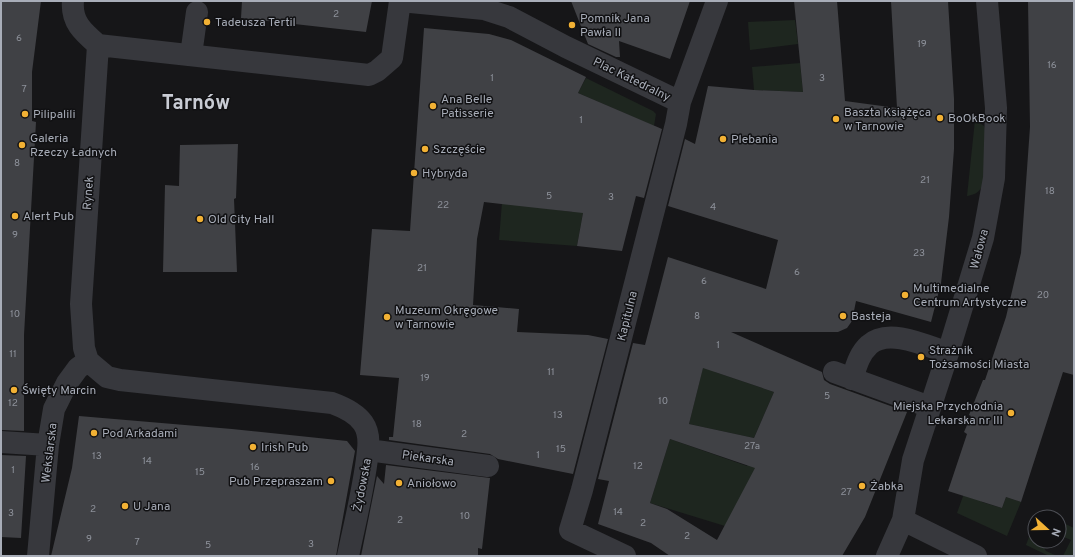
<svg xmlns="http://www.w3.org/2000/svg" width="1075" height="557" font-family="Overpass,sans-serif">
<style>
.green{fill:#1e261f}
.building{fill:#404145;fill-rule:evenodd}
.lines{fill:none;stroke-linecap:round;stroke-linejoin:round}
.minor{stroke:#37383d;stroke-width:22}
.poi-dot{fill:#f2b134;stroke:#111113;stroke-width:1.5}
.labels{text-anchor:middle;stroke-width:3;stroke-linejoin:round;paint-order:stroke}
.number-label{font-size:10px;fill:#8e929b}
.poi-label{font-size:12px;fill:#a8adb8;stroke:#111113;text-anchor:start}
.street-label{font-size:12px;fill:#a8adb8;stroke:#111113}
.town-label{font-size:20px;font-weight:bold;fill:#c9ccd4;stroke:#111113}
</style>
<rect width="100%" height="100%" fill="#161618"/>
<path class="green" d="M 795,20 L 798,44 L 750,50 L 748,22 Z
M 800,63 L 803,92 L 754,90 L 752,67 Z
M 586,78 L 653,111 L 656,114 L 654,126 L 578,93 Z
M 975,120 L 984,126 C 989,136 986,175 982,186 C 980,192 974,195 967,196 Z
M 574,200 L 585,202 L 577,246 L 499,240 L 502,202 L 572,212 Z
M 706,355 L 715,372 L 774,392 L 754,438 L 689,424 Z
M 670,439 L 747,466 L 748,464 L 757,467 L 725,526 L 650,503 Z
M 967,485 L 982,502 L 1002,508 L 1006,497 L 1021,502 L 1007,536 L 957,513 Z
M 1059,521 L 1074,528 L 1074,556 L 1063,556 L 1071,540 L 1059,535 Z
M 1029,537 L 1035,537 L 1035,541 L 1040,541 L 1046,551 L 1057,556 L 1049,556 L 1026,545 Z"/>
<path class="building" d="M 1,1 L 41,1 L 32,72 L 32,121 L 36,122 L 24,335 L 24,431 L 1,430 Z
M 242,1 L 372,1 L 366,32 L 241,18 Z
M 571,1 L 690,1 L 670,59 L 619,41 L 620,57 L 616,57 L 588,44 Z
M 794,1 L 837,1 L 845,101 L 897,108 L 891,1 L 948,1 L 954,99 L 954,149 L 949,217 L 941,283 L 931,322 L 856,301 L 852,321 L 847,328 L 838,332 L 731,332 L 822,372 L 824,380 L 830,384 L 907,412 L 865,517 L 842,556 L 670,556 L 651,543 L 598,524 L 609,481 L 598,479 L 633,343 L 645,345 L 668,257 L 766,289 L 778,240 L 668,206 L 685,139 L 695,144 L 708,86 L 754,90 L 803,92 ZM 703,368 L 774,392 L 754,438 L 689,424 ZM 670,439 L 755,468 L 717,540 L 667,509 L 650,503 Z
M 1028,1 L 1074,1 L 1074,375 L 1063,372 L 1021,502 L 1006,497 L 1002,508 L 948,491 L 967,434 L 964,432 L 971,416 L 969,415 L 983,380 L 985,380 L 1006,317 L 1021,253 L 1030,127 Z
M 424,28 L 489,34 L 511,40 L 586,77 L 578,93 L 662,129 L 644,198 L 636,196 L 622,251 L 577,246 L 583,213 L 484,202 L 477,239 L 473,305 L 519,309 L 517,332 L 588,335 L 608,339 L 573,474 L 498,459 L 490,454 L 389,440 L 389,437 L 393,437 L 399,378 L 360,375 L 372,229 L 410,231 Z
M 238,144 L 236,198 L 234,199 L 237,272 L 163,272 L 165,185 L 179,186 L 180,145 Z
M 79,416 L 232,429 L 347,441 L 355,451 L 336,556 L 51,556 L 72,468 Z
M 1,455 L 26,456 L 21,538 L 1,537 Z
M 386,465 L 490,478 L 482,549 L 478,548 L 478,556 L 361,556 L 377,476 L 384,484 Z"/>
<g class="lines">
<path class="minor" d="M 73,1 C 71,22 83,32 98,45
M 400,1 L 484,9 L 509,17 L 566,47 L 680,102
M 98,45 L 81,304 L 84,348 L 88,361 L 107,377 L 120,380 L 332,403 C 343,407 356,413 363,423 C 368,430 369,441 368,450 C 365,483 355,522 348,556
M 98,45 L 369,75 L 377,71 L 392,58 L 400,1
M 191,55 L 197,12
M 834,372 L 930,407
M 852,379 C 856,367 859,354 869,345 C 888,327 927,346 948,353
M 1,442 L 48,445
M 368,450 L 488,466
M 903,520 L 976,556
M 38,556 L 48,445 L 54,409 L 67,383 L 78,368 L 88,361
M 625,556 L 570,530 L 582,490 L 676,124 L 680,102 L 717,1
M 887,556 L 903,520 L 913,460 L 948,353 L 983,238 L 994,178 L 996,108 L 987,1"/>
</g>
<g class="poi-dot">
<circle cx="207" cy="22" r="4"/>
<circle cx="572" cy="25" r="4"/>
<circle cx="433" cy="106" r="4"/>
<circle cx="25" cy="114" r="4"/>
<circle cx="940" cy="118" r="4"/>
<circle cx="836" cy="119" r="4"/>
<circle cx="723" cy="139" r="4"/>
<circle cx="22" cy="145" r="4"/>
<circle cx="425" cy="149" r="4"/>
<circle cx="414" cy="173" r="4"/>
<circle cx="15" cy="216" r="4"/>
<circle cx="200" cy="219" r="4"/>
<circle cx="905" cy="295" r="4"/>
<circle cx="843" cy="316" r="4"/>
<circle cx="387" cy="317" r="4"/>
<circle cx="921" cy="357" r="4"/>
<circle cx="14" cy="390" r="4"/>
<circle cx="1011" cy="413" r="4"/>
<circle cx="94" cy="433" r="4"/>
<circle cx="253" cy="447" r="4"/>
<circle cx="331" cy="481" r="4"/>
<circle cx="399" cy="483" r="4"/>
<circle cx="862" cy="486" r="4"/>
<circle cx="125" cy="506" r="4"/>
</g>
<g class="labels">
<g class="number-label">
<text x="336" y="17">2</text>
<text x="19" y="41">6</text>
<text x="922" y="47">19</text>
<text x="1052" y="68">16</text>
<text x="492" y="81">1</text>
<text x="822" y="81">3</text>
<text x="24" y="92">7</text>
<text x="581" y="123">1</text>
<text x="17" y="166">8</text>
<text x="925" y="183">21</text>
<text x="1050" y="194">18</text>
<text x="549" y="199">5</text>
<text x="611" y="200">3</text>
<text x="443" y="208">22</text>
<text x="713" y="210">4</text>
<text x="15" y="238">9</text>
<text x="919" y="256">23</text>
<text x="422" y="271">21</text>
<text x="797" y="275">6</text>
<text x="704" y="284">6</text>
<text x="1043" y="298">20</text>
<text x="15" y="317">10</text>
<text x="697" y="319">8</text>
<text x="718" y="348">1</text>
<text x="13" y="357">11</text>
<text x="551" y="375">11</text>
<text x="425" y="381">19</text>
<text x="827" y="399">5</text>
<text x="663" y="404">10</text>
<text x="13" y="406">12</text>
<text x="558" y="418">13</text>
<text x="417" y="427">18</text>
<text x="464" y="437">2</text>
<text x="752" y="449">27a</text>
<text x="561" y="452">15</text>
<text x="538" y="458">1</text>
<text x="97" y="459">13</text>
<text x="147" y="464">14</text>
<text x="638" y="469">12</text>
<text x="255" y="470">16</text>
<text x="13" y="473">1</text>
<text x="200" y="475">15</text>
<text x="846" y="495">27</text>
<text x="93" y="512">2</text>
<text x="618" y="515">14</text>
<text x="11" y="516">3</text>
<text x="465" y="519">10</text>
<text x="400" y="523">2</text>
<text x="643" y="526">2</text>
<text x="687" y="539">2</text>
<text x="89" y="542">9</text>
<text x="137" y="545">7</text>
<text x="311" y="547">3</text>
<text x="208" y="548">5</text>
</g>
<g class="poi-label">
<text x="580" y="22">Pomnik Jana<tspan x="580" dy="14">Pawła II</tspan></text>
<text x="215" y="26">Tadeusza Tertil</text>
<text x="441" y="103">Ana Belle<tspan x="441" dy="14">Patisserie</tspan></text>
<text x="844" y="116">Baszta Książęca<tspan x="844" dy="14">w Tarnowie</tspan></text>
<text x="33" y="118">Pilipalili</text>
<text x="948" y="122">BoOkBook</text>
<text x="30" y="142">Galeria<tspan x="30" dy="14">Rzeczy Ładnych</tspan></text>
<text x="731" y="143">Plebania</text>
<text x="433" y="153">Szczęście</text>
<text x="422" y="177">Hybryda</text>
<text x="23" y="220">Alert Pub</text>
<text x="208" y="223">Old City Hall</text>
<text x="913" y="292">Multimedialne<tspan x="913" dy="14">Centrum Artystyczne</tspan></text>
<text x="395" y="314">Muzeum Okręgowe<tspan x="395" dy="14">w Tarnowie</tspan></text>
<text x="851" y="320">Basteja</text>
<text x="929" y="354">Strażnik<tspan x="929" dy="14">Tożsamości Miasta</tspan></text>
<text x="22" y="394">Święty Marcin</text>
<text x="1003" y="410" text-anchor="end">Miejska Przychodnia<tspan x="1003" dy="14">Lekarska nr III</tspan></text>
<text x="102" y="437">Pod Arkadami</text>
<text x="261" y="451">Irish Pub</text>
<text x="323" y="485" text-anchor="end">Pub Przepraszam</text>
<text x="407" y="487">Aniołowo</text>
<text x="870" y="490">Żabka</text>
<text x="133" y="510">U Jana</text>
</g>
<g class="street-label">
<text transform="translate(632 79) rotate(26)" y="4">Plac Katedralny</text>
<text transform="translate(88 193) rotate(-86)" y="4">Rynek</text>
<text transform="translate(979 249) rotate(-75)" y="4">Wałowa</text>
<text transform="translate(627 316) rotate(-76)" y="4">Kapitulna</text>
<text transform="translate(49 453) rotate(-83)" y="4">Wekslarska</text>
<text transform="translate(428 458) rotate(8)" y="4">Piekarska</text>
<text transform="translate(362 485) rotate(-79)" y="4">Żydowska</text>
</g>
<g class="town-label">
<text x="196" y="109">Tarnów</text>
</g>
</g>
<rect width="1075" height="557" fill="none" stroke="#a8adb8" stroke-width="4"/>
<g transform="translate(1047 529) rotate(111)"><circle r="19" fill="#111113" stroke="#4d4f55"/>
<path d="M0-3L7 15L0 10L-7 15Z" fill="#f2b134"/>
<text y="-6" font-size="11" font-weight="bold" text-anchor="middle" fill="#a8adb8">N</text>
</g>
</svg>
